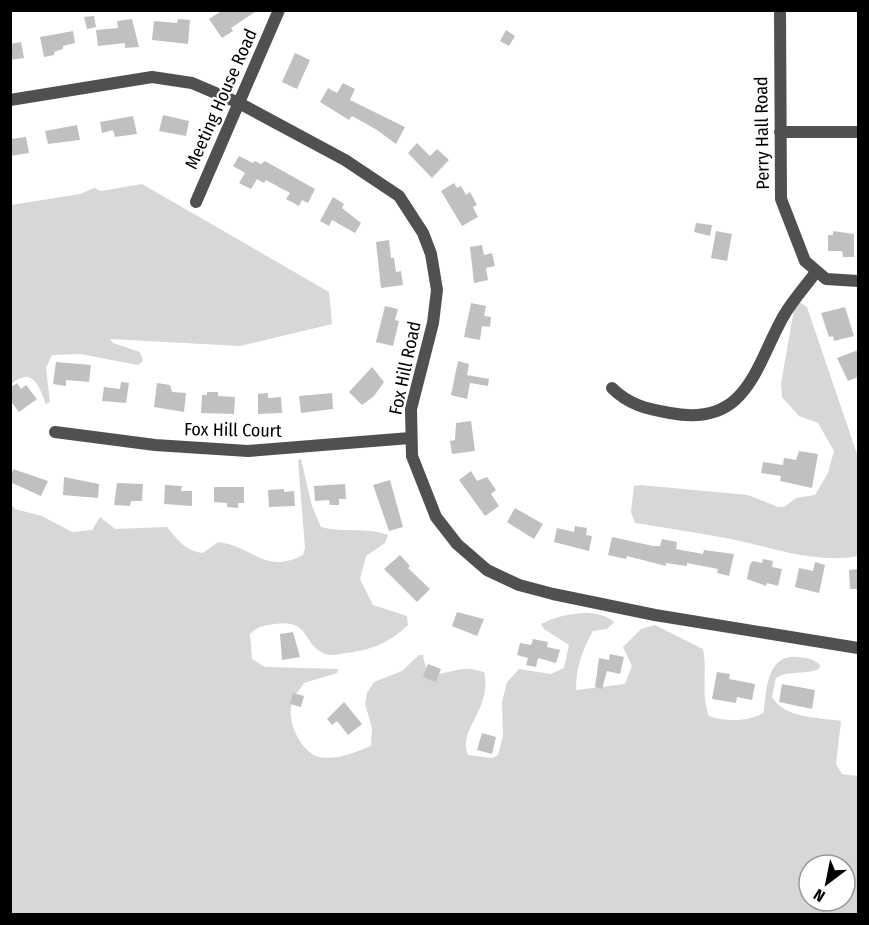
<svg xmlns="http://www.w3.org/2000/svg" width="869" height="925" font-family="'Fira Sans Condensed',sans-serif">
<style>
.green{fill:#d7d7d7;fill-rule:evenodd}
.building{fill:#c0c0c0}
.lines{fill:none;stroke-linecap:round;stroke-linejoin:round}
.minor{stroke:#505050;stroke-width:12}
.labels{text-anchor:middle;stroke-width:4.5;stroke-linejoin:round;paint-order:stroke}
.street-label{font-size:18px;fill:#000;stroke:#fff}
</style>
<rect width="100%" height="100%" fill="#fff"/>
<path class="green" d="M 142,184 L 329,292 L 332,324 L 240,346 L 110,339 L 113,343 L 140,352 L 143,361 L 138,365 L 80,354 L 52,355 L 46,368 L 50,402 L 46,404 C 38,384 33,367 11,384 L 11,205 L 80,194 L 94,188 L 101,191 Z
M 799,302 L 807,307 L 858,457 L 858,556 C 815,564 774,548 731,539 C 700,533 667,528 635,523 L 631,512 L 634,486 L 640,485 L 748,495 L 778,507 L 784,507 L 796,498 L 815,495 L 828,473 L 834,451 L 818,423 L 799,416 L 782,397 L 781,384 L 794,309 Z
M 301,459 L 312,506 L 321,527 C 343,533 367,527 388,535 L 385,543 L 366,556 L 360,579 L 373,605 L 407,616 L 408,625 C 389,643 372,650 346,653 C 339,654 330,657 323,653 C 302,643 310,619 275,624 C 263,626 258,626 250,634 L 252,659 L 265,667 L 338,669 L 337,673 L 304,683 C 301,688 296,693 293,699 C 285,717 298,748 316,756 C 332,762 357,752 371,746 L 372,728 L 365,704 L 367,693 L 374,682 L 402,671 L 419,655 L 423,655 C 427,685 445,670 465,669 C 471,668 478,671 484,672 C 493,709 457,729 468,755 L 492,758 L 498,755 L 503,736 L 502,702 L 507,682 L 519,669 L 551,674 L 564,668 L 569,645 L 544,629 L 541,624 C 560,614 597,606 614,622 L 607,629 L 593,631 C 582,650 576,668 576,690 L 625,684 L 632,666 L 623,647 L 641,629 L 655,625 L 703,649 C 708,673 700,692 709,716 C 724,722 751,722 764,712 C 766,690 767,654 797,657 C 807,658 813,658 820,665 L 819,669 C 806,675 788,670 776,678 L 772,697 C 785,719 818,717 841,721 L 836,764 L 842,774 L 858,776 L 858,914 L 11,914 L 10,503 L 15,509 L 42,516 L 72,532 L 92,530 L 100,517 L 115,529 L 167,527 C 178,540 185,551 203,553 L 218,542 C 253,546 265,575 303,555 L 305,548 L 298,460 ZM 809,865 L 845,865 L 845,901 L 809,901 Z"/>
<path class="building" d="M 223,10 L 258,10 L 231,28 L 233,31 L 222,38 L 209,19 Z
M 94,16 L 96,27 L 87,29 L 84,17 Z
M 132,19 L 139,47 L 125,48 L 125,43 L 98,46 L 96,30 L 118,28 L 117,21 Z
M 178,19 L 190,20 L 188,44 L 152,40 L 154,21 L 177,23 Z
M 506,30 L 515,36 L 509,46 L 500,41 Z
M 73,31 L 75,43 L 63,46 L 63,49 L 54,52 L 54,55 L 44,57 L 40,37 Z
M 21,42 L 24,58 L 10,60 L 10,44 Z
M 295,53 L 310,60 L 297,89 L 282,82 Z
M 343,83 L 355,89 L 350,100 L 405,127 L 396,144 L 377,130 L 352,116 L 349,120 L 320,102 L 328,88 L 337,93 Z
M 163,115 L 189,121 L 186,136 L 159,131 Z
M 133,116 L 137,134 L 115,137 L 113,130 L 102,133 L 100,122 Z
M 77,125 L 80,140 L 48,144 L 45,131 Z
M 26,137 L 29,153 L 10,156 L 10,139 Z
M 417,143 L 430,156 L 437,149 L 449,160 L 432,178 L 408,153 Z
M 239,156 L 253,163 L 255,161 L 261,164 L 265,161 L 315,189 L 308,203 L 302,200 L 299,206 L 286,199 L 290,193 L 266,180 L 264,183 L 257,179 L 251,189 L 239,183 L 245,173 L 233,166 Z
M 454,183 L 457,188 L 461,186 L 466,195 L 470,192 L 477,205 L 473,207 L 478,217 L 462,226 L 441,191 Z
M 333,197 L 344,204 L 342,208 L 361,223 L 355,233 L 332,220 L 329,226 L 320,221 Z
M 696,223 L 712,225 L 710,236 L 694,232 Z
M 716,231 L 732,234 L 727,261 L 711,258 Z
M 833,231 L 854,234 L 854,257 L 843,257 L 842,251 L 828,251 L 828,235 L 833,235 Z
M 389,240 L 391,258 L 394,258 L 396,272 L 401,271 L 403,285 L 381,288 L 376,242 Z
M 482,245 L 484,255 L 492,253 L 495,266 L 486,268 L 488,280 L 474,283 L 470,247 Z
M 471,303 L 486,306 L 484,316 L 491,317 L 490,327 L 482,326 L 480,340 L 464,337 Z
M 385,306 L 398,309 L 395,320 L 399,321 L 393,346 L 376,342 Z
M 845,307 L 854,336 L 834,341 L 833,336 L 829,337 L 821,313 Z
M 858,350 L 858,377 L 848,381 L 837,358 Z
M 458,361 L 469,364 L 467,375 L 489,379 L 488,386 L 470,383 L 467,399 L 451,395 Z
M 56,362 L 91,365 L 89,382 L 66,380 L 66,386 L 53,384 Z
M 372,367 L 384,382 L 374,396 L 362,405 L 349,392 Z
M 121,382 L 129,383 L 126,403 L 102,401 L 104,387 L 120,389 Z
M 17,383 L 21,389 L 26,385 L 37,399 L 19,412 L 10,400 L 10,388 Z
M 157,383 L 170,385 L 172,392 L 186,393 L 184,412 L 154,407 Z
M 207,392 L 218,392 L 218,396 L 235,397 L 234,414 L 201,413 L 202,395 L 207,395 Z
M 268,393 L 268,398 L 281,397 L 282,413 L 258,414 L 258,394 Z
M 332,393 L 333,409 L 301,413 L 299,396 Z
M 471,421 L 475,451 L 452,454 L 450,441 L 455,440 L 456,423 Z
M 799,451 L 818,454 L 812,488 L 780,481 L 781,476 L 761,473 L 763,462 L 783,465 L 784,458 L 796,460 Z
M 13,469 L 48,481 L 41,496 L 10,482 Z
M 471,471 L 477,481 L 487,477 L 496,490 L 491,494 L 499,506 L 485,516 L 459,480 Z
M 64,477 L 99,484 L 98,498 L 63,495 Z
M 390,480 L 403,527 L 389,531 L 373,485 Z
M 117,483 L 143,484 L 142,501 L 131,501 L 130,506 L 114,505 Z
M 345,484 L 346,499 L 339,499 L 339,505 L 330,505 L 329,500 L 315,501 L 314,486 Z
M 165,485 L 182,486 L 181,491 L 192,491 L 192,506 L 164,504 Z
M 214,487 L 244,487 L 244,503 L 238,503 L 238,508 L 227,507 L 227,503 L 214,502 Z
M 284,489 L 284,492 L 294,491 L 295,506 L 269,507 L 268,490 Z
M 515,508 L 543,524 L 534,539 L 507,522 Z
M 575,526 L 587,528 L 586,535 L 592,536 L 589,551 L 554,542 L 557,528 L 574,532 Z
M 612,537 L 653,546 L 660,546 L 662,539 L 677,542 L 676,549 L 703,554 L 704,550 L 734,554 L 729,576 L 717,573 L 718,569 L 687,563 L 687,566 L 666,563 L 666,566 L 627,556 L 626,559 L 608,555 Z
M 400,555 L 410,566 L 408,568 L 430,589 L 417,602 L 384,569 Z
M 763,559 L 773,561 L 772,567 L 782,569 L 778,586 L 767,583 L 766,586 L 747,579 L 750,564 L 753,561 L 762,563 Z
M 815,562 L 825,565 L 819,593 L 795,587 L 799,568 L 813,571 Z
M 858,569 L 858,589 L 850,589 L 849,570 Z
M 457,612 L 484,619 L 477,636 L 452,626 Z
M 293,632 L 300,657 L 282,660 L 280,634 Z
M 533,639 L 548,642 L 547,647 L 560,650 L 556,663 L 538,658 L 536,667 L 526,665 L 528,658 L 517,655 L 520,643 L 531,645 Z
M 610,654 L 624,657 L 620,674 L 607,671 L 602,689 L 595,687 L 599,658 L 609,660 Z
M 428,664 L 441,669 L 436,682 L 423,677 Z
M 717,672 L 730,674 L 729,679 L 755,684 L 752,700 L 737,697 L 736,703 L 712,699 Z
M 782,684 L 815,690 L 812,709 L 779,702 Z
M 293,693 L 304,696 L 301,707 L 290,704 Z
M 344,702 L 362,724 L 348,735 L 337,721 L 332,725 L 327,719 Z
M 482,733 L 496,737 L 492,754 L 477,750 Z"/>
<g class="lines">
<path class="minor" d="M 780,10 L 781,199 L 805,261 L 826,279 L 858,281
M 10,100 L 152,77 L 192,83 L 239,103 L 345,160 L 399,196 L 423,233 L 431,254 L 437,290 L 433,323 L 411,409 L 412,456 L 436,517 L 457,544 L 487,570 L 519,585 L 553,594 L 655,615 L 858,648
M 780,132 L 858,132
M 196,202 L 279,10
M 612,388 C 629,405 647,409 670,413 C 747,428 755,367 783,317 C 792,301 805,287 816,272
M 55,432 L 155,445 L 248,451 L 410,438"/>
</g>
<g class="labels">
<g class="street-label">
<text transform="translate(221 99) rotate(-66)" y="6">Meeting House Road</text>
<text transform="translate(762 133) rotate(-91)" y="6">Perry Hall Road</text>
<text transform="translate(405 368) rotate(-78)" y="6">Fox Hill Road</text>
<text transform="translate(233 430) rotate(1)" y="6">Fox Hill Court</text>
</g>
</g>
<rect width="869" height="925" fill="none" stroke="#000000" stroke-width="24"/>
<g transform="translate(827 883) rotate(212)"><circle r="28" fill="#ffffff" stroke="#999999" stroke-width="1.5"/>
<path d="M0-4.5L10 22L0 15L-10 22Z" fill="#000000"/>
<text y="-9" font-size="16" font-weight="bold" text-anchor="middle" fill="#000000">N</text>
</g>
</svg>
